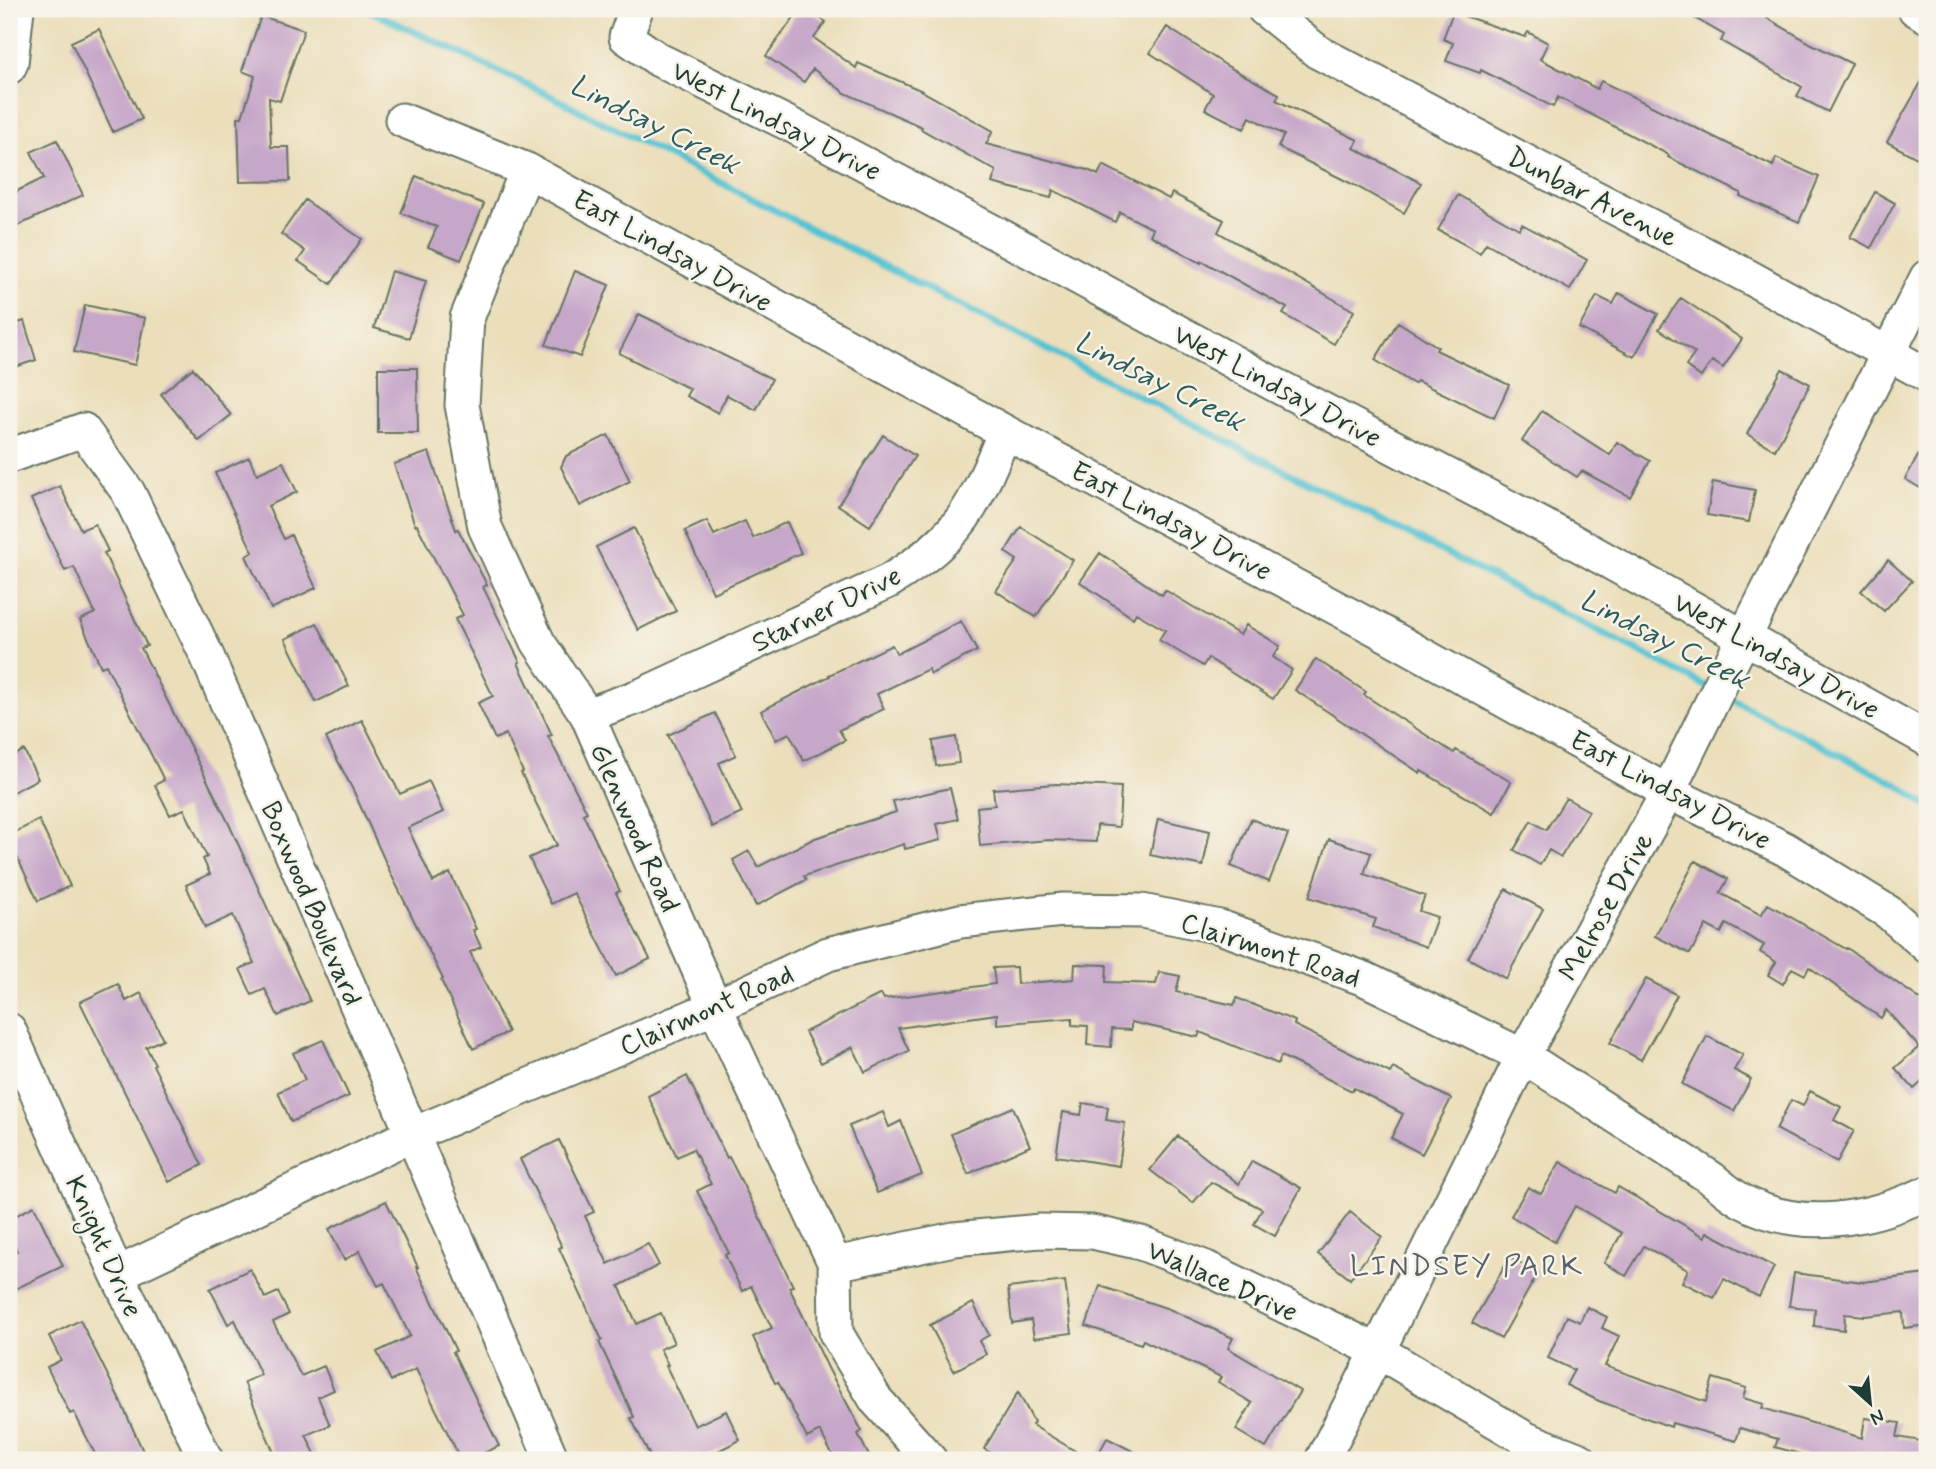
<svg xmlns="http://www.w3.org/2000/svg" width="1936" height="1469" font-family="Mynerve,sans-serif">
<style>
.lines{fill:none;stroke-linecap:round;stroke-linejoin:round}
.stream{stroke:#57c2d1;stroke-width:7}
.building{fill:#c6a6c9}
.minor-casing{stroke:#667563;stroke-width:37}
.minor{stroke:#fff;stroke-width:33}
.labels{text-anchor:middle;stroke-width:5;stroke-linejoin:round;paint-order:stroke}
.street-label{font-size:28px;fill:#1f3d34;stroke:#f7f3e8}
.water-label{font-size:30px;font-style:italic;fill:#2d5e5b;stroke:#f7f3e8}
.neighbourhood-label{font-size:30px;letter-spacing:2px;fill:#596268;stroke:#f7f3e8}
</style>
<rect width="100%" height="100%" fill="#f7f3e8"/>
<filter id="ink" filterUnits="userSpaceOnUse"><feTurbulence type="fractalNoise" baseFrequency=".0143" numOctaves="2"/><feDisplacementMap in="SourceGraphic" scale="14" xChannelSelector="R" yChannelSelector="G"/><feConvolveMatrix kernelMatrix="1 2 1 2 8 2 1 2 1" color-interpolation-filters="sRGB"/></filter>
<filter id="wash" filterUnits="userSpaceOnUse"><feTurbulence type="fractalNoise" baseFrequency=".00686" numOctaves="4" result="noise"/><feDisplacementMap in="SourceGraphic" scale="28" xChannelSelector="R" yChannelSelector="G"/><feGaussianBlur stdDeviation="1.57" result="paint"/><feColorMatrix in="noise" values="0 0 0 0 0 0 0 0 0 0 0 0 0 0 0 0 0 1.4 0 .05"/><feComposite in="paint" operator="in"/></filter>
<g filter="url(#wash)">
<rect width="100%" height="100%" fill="#ebdeba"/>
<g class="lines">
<path class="stream" d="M 366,9 L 549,95 L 1708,687
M 1725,696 L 1897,784 L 1927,805"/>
</g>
<g id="blocks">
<path class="building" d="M 800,9 L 807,9 L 826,22 L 814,38 L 856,68 L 858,63 L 920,90 L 993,131 L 986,144 L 1088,170 L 1098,175 L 1103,165 L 1169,199 L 1172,193 L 1224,220 L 1218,232 L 1354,311 L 1334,344 L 1283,314 L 1287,308 L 1202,261 L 1201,263 L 1150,235 L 1153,229 L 1120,212 L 1115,222 L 1053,190 L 1051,198 L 992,183 L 996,171 L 921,129 L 922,127 L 845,93 L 813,69 L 804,82 L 766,56 Z
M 1679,9 L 1751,9 L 1812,44 L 1852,64 L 1828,112 L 1797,96 L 1802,87 L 1721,41 L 1724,35 Z
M 1453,12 L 1525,37 L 1528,32 L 1548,43 L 1540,59 L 1597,89 L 1601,81 L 1773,166 L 1776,158 L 1819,177 L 1799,222 L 1740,196 L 1741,193 L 1668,157 L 1669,155 L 1558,97 L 1553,107 L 1481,70 L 1480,73 L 1446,61 L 1453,43 L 1443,39 Z
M 261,16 L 304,30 L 280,101 L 269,98 L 271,147 L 289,147 L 290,181 L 240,182 L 238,117 L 242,117 L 255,76 L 242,71 Z
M 1167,27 L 1227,66 L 1279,94 L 1276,100 L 1358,140 L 1354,148 L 1421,183 L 1404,213 L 1354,185 L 1278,147 L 1284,135 L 1250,117 L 1244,129 L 1205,109 L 1213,94 L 1150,53 Z
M 99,29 L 142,119 L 113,132 L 71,42 Z
M 1927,72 L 1927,140 L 1917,158 L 1887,142 Z
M 57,140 L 83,195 L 9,230 L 9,195 L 44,178 L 31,152 Z
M 416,176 L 484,204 L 461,260 L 428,247 L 437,227 L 401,213 Z
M 1875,192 L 1895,203 L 1871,248 L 1850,237 Z
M 1458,195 L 1519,229 L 1522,224 L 1587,260 L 1570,290 L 1486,243 L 1480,253 L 1438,230 Z
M 305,200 L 362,239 L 331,284 L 298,261 L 305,251 L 281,234 Z
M 391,271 L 426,281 L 409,338 L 374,328 Z
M 575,271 L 609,285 L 580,357 L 546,345 Z
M 1619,293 L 1658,314 L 1634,357 L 1579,328 L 1597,296 L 1613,304 Z
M 1681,298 L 1742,339 L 1723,368 L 1712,361 L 1701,377 L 1686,366 L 1695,353 L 1659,329 Z
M 85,305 L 145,318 L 135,365 L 74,352 Z
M 639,314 L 772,379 L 756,410 L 727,395 L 718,413 L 686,396 L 690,389 L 619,353 Z
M 24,321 L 36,360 L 9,369 L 9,326 Z
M 1398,322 L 1438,347 L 1436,350 L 1509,385 L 1494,418 L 1417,381 L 1414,384 L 1375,360 Z
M 193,368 L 231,415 L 199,441 L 161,394 Z
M 378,368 L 417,368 L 418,433 L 378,433 Z
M 1782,369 L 1810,384 L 1775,450 L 1747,434 Z
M 1542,411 L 1610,455 L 1617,442 L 1650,461 L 1630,497 L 1582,471 L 1577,477 L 1522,441 Z
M 608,435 L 630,481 L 580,506 L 561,467 L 566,456 Z
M 883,435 L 915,456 L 870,526 L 838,505 Z
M 1927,440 L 1927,492 L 1905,479 Z
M 429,452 L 456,530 L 458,529 L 487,585 L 483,587 L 520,662 L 518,663 L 552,735 L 548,736 L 587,812 L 583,814 L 620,891 L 616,893 L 650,959 L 616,976 L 574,893 L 551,904 L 529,858 L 557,845 L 521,773 L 523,772 L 506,734 L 495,739 L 478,703 L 493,696 L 455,619 L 463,615 L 417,525 L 415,525 L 394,464 Z
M 249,457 L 257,474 L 283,462 L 297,492 L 268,506 L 284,539 L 291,535 L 316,588 L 271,609 L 246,556 L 253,552 L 215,473 Z
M 1713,482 L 1755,490 L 1749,522 L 1707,515 Z
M 60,486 L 81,530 L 95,524 L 108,551 L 104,553 L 147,646 L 141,648 L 228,822 L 310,1001 L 278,1016 L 265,989 L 252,995 L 240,969 L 254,963 L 233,915 L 205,928 L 186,885 L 210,874 L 203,859 L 207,857 L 184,809 L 170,815 L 155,785 L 164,780 L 106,665 L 101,667 L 80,620 L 95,613 L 74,567 L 65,571 L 31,499 Z
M 707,521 L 714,535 L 745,521 L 753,538 L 787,522 L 801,553 L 713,593 L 685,531 Z
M 1021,527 L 1073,560 L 1036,617 L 996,591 L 1017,560 L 1005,552 Z
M 634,528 L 676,611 L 638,630 L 596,547 Z
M 1100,553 L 1162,595 L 1165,590 L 1240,635 L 1246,625 L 1280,646 L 1273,657 L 1292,670 L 1273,699 L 1208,658 L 1203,666 L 1159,640 L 1165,630 L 1136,613 L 1133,618 L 1080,582 Z
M 1888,560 L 1912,581 L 1884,611 L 1861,591 Z
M 961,621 L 977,651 L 931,674 L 928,669 L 877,694 L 884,709 L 839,730 L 845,740 L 804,761 L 789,733 L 776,740 L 761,711 L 830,676 L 829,675 L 892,645 L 897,654 Z
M 317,623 L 349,686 L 316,702 L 285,639 Z
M 1316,659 L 1366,692 L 1364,695 L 1454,753 L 1456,750 L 1511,782 L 1494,813 L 1421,771 L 1420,773 L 1295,690 Z
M 715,713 L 736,755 L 719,763 L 742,813 L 712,827 L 668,735 Z
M 362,720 L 400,794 L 429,781 L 443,812 L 408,828 L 433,882 L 450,873 L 476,929 L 473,930 L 481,947 L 470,952 L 508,1032 L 473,1049 L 441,980 L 443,979 L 390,872 L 354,792 L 326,738 Z
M 956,737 L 959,763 L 936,766 L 933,741 Z
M 24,750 L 38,779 L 9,794 L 9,758 Z
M 1056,784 L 1121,787 L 1119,827 L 1097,825 L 1096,842 L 1049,840 L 980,846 L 977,807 L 995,805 L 993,789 Z
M 950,788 L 958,819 L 937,824 L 941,840 L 905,849 L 904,844 L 804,876 L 806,880 L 756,906 L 733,860 L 749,851 L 758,867 L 815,838 L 896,812 L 893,801 Z
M 1566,798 L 1589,811 L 1561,857 L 1549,850 L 1540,865 L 1514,850 L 1531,821 L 1546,830 Z
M 1158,819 L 1210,831 L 1203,866 L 1150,855 Z
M 1251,819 L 1288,834 L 1269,882 L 1231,866 Z
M 39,820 L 70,886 L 38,901 L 9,840 L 9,835 Z
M 1329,839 L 1371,853 L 1364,874 L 1425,896 L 1419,911 L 1437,917 L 1426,947 L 1373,927 L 1376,919 L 1309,897 Z
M 1695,861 L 1728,879 L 1720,893 L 1761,915 L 1768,904 L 1846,949 L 1847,948 L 1927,1004 L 1927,1077 L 1914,1089 L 1895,1068 L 1919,1047 L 1886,1010 L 1881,1018 L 1809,967 L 1805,975 L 1792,968 L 1783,984 L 1768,975 L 1776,962 L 1760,952 L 1764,945 L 1726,924 L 1721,933 L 1706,925 L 1690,954 L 1655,936 Z
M 1506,889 L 1543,909 L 1506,979 L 1468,958 Z
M 1075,964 L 1107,965 L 1106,982 L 1156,984 L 1159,972 L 1180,976 L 1176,992 L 1234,1005 L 1237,998 L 1295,1021 L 1294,1025 L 1390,1073 L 1393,1068 L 1451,1099 L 1422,1154 L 1391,1138 L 1403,1114 L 1354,1088 L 1352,1091 L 1281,1056 L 1278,1064 L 1200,1032 L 1198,1037 L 1131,1022 L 1131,1030 L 1112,1029 L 1111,1047 L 1087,1045 L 1088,1026 L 1072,1025 L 1072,1018 L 997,1024 L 997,1014 L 898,1028 L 909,1051 L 865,1072 L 853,1047 L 821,1063 L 805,1032 L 881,994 L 884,999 L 995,984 L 993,968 L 1016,967 L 1017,984 L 1074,979 Z
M 1646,979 L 1677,995 L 1641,1060 L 1610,1043 Z
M 118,984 L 126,1001 L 141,993 L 163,1039 L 146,1047 L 155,1064 L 153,1065 L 202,1165 L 169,1182 L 80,1002 Z
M 1707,1036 L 1743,1055 L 1734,1070 L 1751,1079 L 1734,1111 L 1682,1084 Z
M 323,1040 L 349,1096 L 291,1122 L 278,1092 L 305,1080 L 293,1053 Z
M 687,1076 L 727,1158 L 729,1157 L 762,1222 L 793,1286 L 789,1287 L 829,1370 L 862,1431 L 858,1434 L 871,1460 L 835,1460 L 820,1431 L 807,1438 L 778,1382 L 775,1383 L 753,1337 L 772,1328 L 751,1286 L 742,1291 L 725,1255 L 729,1253 L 697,1191 L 711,1184 L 693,1149 L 677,1157 L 648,1096 Z
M 1810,1091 L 1841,1107 L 1834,1120 L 1854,1131 L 1837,1162 L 1776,1129 L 1791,1100 L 1803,1106 Z
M 1083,1103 L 1108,1107 L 1106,1120 L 1125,1123 L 1119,1166 L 1056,1156 L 1063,1112 L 1081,1115 Z
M 1013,1107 L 1030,1146 L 968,1174 L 951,1134 Z
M 883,1112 L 889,1127 L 901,1121 L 922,1175 L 877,1193 L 849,1126 Z
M 1178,1136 L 1239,1184 L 1252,1161 L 1301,1188 L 1275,1236 L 1254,1224 L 1262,1209 L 1211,1182 L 1193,1203 L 1150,1170 Z
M 559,1140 L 594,1212 L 585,1216 L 608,1264 L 648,1244 L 659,1265 L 619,1286 L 637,1324 L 661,1313 L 674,1343 L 660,1349 L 668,1365 L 666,1366 L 695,1426 L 726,1411 L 740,1440 L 700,1460 L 652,1460 L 631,1418 L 634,1417 L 599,1342 L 602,1340 L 559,1248 L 562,1247 L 520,1159 Z
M 1560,1162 L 1615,1193 L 1618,1187 L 1705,1237 L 1707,1232 L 1774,1267 L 1759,1297 L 1724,1279 L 1714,1298 L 1682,1282 L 1688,1270 L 1644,1246 L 1626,1276 L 1604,1263 L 1622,1233 L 1575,1206 L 1555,1242 L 1511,1216 L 1528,1187 L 1541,1194 Z
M 386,1201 L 418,1267 L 416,1267 L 456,1351 L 453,1352 L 499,1446 L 469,1460 L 461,1460 L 416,1369 L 391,1381 L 377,1352 L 410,1336 L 384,1283 L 378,1286 L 360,1251 L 344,1260 L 329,1229 Z
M 34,1206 L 63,1266 L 9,1292 L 9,1255 L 17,1251 L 9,1233 L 9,1219 Z
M 1350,1212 L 1382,1237 L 1350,1279 L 1318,1254 Z
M 1510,1257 L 1538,1273 L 1501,1339 L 1472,1323 Z
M 250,1269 L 265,1298 L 278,1292 L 289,1314 L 273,1322 L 301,1376 L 324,1366 L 334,1390 L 318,1397 L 330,1425 L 306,1435 L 318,1460 L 277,1460 L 244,1382 L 261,1375 L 235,1320 L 228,1324 L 210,1289 Z
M 1794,1273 L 1863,1282 L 1927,1274 L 1927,1325 L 1904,1328 L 1903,1312 L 1865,1316 L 1845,1314 L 1844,1330 L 1814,1326 L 1815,1309 L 1789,1306 Z
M 1065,1281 L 1072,1333 L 1034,1338 L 1031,1320 L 1012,1323 L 1008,1288 Z
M 1100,1286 L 1169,1309 L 1233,1338 L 1228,1348 L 1300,1391 L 1266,1448 L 1236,1430 L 1252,1403 L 1218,1382 L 1221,1377 L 1143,1340 L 1141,1344 L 1086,1326 Z
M 973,1303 L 989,1335 L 979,1341 L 986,1354 L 954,1371 L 930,1325 Z
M 1587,1307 L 1607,1317 L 1602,1328 L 1619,1336 L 1605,1366 L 1706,1402 L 1713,1378 L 1746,1388 L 1743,1398 L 1764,1404 L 1762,1408 L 1862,1438 L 1865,1418 L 1900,1423 L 1897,1437 L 1927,1442 L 1927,1460 L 1821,1460 L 1775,1447 L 1778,1439 L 1740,1428 L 1736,1441 L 1672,1423 L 1671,1427 L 1599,1401 L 1566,1385 L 1574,1370 L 1548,1358 L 1567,1316 L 1580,1322 Z
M 80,1320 L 119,1398 L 147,1460 L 98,1460 L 74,1412 L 70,1414 L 47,1367 L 61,1360 L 49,1336 Z
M 1018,1392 L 1034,1422 L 1032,1425 L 1090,1460 L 1003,1460 L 984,1449 Z
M 1107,1438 L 1150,1460 L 1095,1460 Z"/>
</g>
</g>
<g filter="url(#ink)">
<use href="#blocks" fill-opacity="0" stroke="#667563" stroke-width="2"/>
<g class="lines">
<defs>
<path id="minor" d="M 636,9 L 626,37 L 659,60 L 791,125 L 1035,254 L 1270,382 L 1565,537 L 1927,739
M 1264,9 L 1318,52 L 1534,166 L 1749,277 L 1927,375
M 1915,9 L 1927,16
M 9,67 L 11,63 L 17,9
M 402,120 L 527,170 L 1005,432 L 1378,630 L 1668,792 L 1785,849 L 1888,912 L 1927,946
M 527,170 L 467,318 L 462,405 L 485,527 L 538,642 L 587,715 L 715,1007 L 835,1264 L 836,1333 L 876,1400 L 930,1460
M 9,456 L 83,430 L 128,492 L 207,656 L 552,1460
M 587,715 L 640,696 L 889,581 C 920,562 951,539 970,507 C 984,484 994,457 1005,432
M 9,1030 L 117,1274 L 206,1460
M 835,1264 L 954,1239 L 1040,1231 L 1092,1232 L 1141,1243 L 1206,1268 L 1378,1351 L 1526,1439 L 1580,1460
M 117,1274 L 411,1135 L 715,1007 L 828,954 L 960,921 L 1063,910 L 1142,911 L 1220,927 L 1365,979 L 1523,1056 L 1711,1178 C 1721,1186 1731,1195 1742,1201 C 1801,1233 1869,1220 1927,1193
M 1322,1460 L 1378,1351 L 1523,1056 L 1668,792 L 1731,663 L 1927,277"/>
</defs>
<use href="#minor" class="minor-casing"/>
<use href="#minor" class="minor"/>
</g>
</g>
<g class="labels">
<g class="street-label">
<text transform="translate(777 120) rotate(27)" y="10">West Lindsay Drive</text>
<text transform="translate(1593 196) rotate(27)" y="10">Dunbar Avenue</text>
<text transform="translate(673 250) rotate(29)" y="10">East Lindsay Drive</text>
<text transform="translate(1278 385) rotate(28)" y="10">West Lindsay Drive</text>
<text transform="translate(1172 520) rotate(28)" y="10">East Lindsay Drive</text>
<text transform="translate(826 608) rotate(-26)" y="10">Starner Drive</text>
<text transform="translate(1777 655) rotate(29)" y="10">West Lindsay Drive</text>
<text transform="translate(1671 789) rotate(28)" y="10">East Lindsay Drive</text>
<text transform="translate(636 827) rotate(66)" y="10">Glenwood Road</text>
<text transform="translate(313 903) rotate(67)" y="10">Boxwood Boulevard</text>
<text transform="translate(1605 906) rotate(-61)" y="10">Melrose Drive</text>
<text transform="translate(1271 949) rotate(18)" y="10">Clairmont Road</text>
<text transform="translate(706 1009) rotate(-24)" y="10">Clairmont Road</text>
<text transform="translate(105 1246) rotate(66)" y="10">Knight Drive</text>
<text transform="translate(1223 1280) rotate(24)" y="10">Wallace Drive</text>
</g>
<g class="water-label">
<text transform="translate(655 124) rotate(27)" y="10">Lindsay Creek</text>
<text transform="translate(1160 381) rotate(27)" y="10">Lindsay Creek</text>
<text transform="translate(1665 639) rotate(27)" y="10">Lindsay Creek</text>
</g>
<g class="neighbourhood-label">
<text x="1467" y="1275">LINDSEY PARK</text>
</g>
</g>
<rect width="1936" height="1469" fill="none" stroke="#f7f3e8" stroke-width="35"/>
<g transform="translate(1870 1403) rotate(153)" stroke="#f7f3e8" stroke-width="5" paint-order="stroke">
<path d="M0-5L12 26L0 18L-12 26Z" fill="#1f3d34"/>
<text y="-10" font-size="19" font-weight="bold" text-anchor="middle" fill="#1f3d34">N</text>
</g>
</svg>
